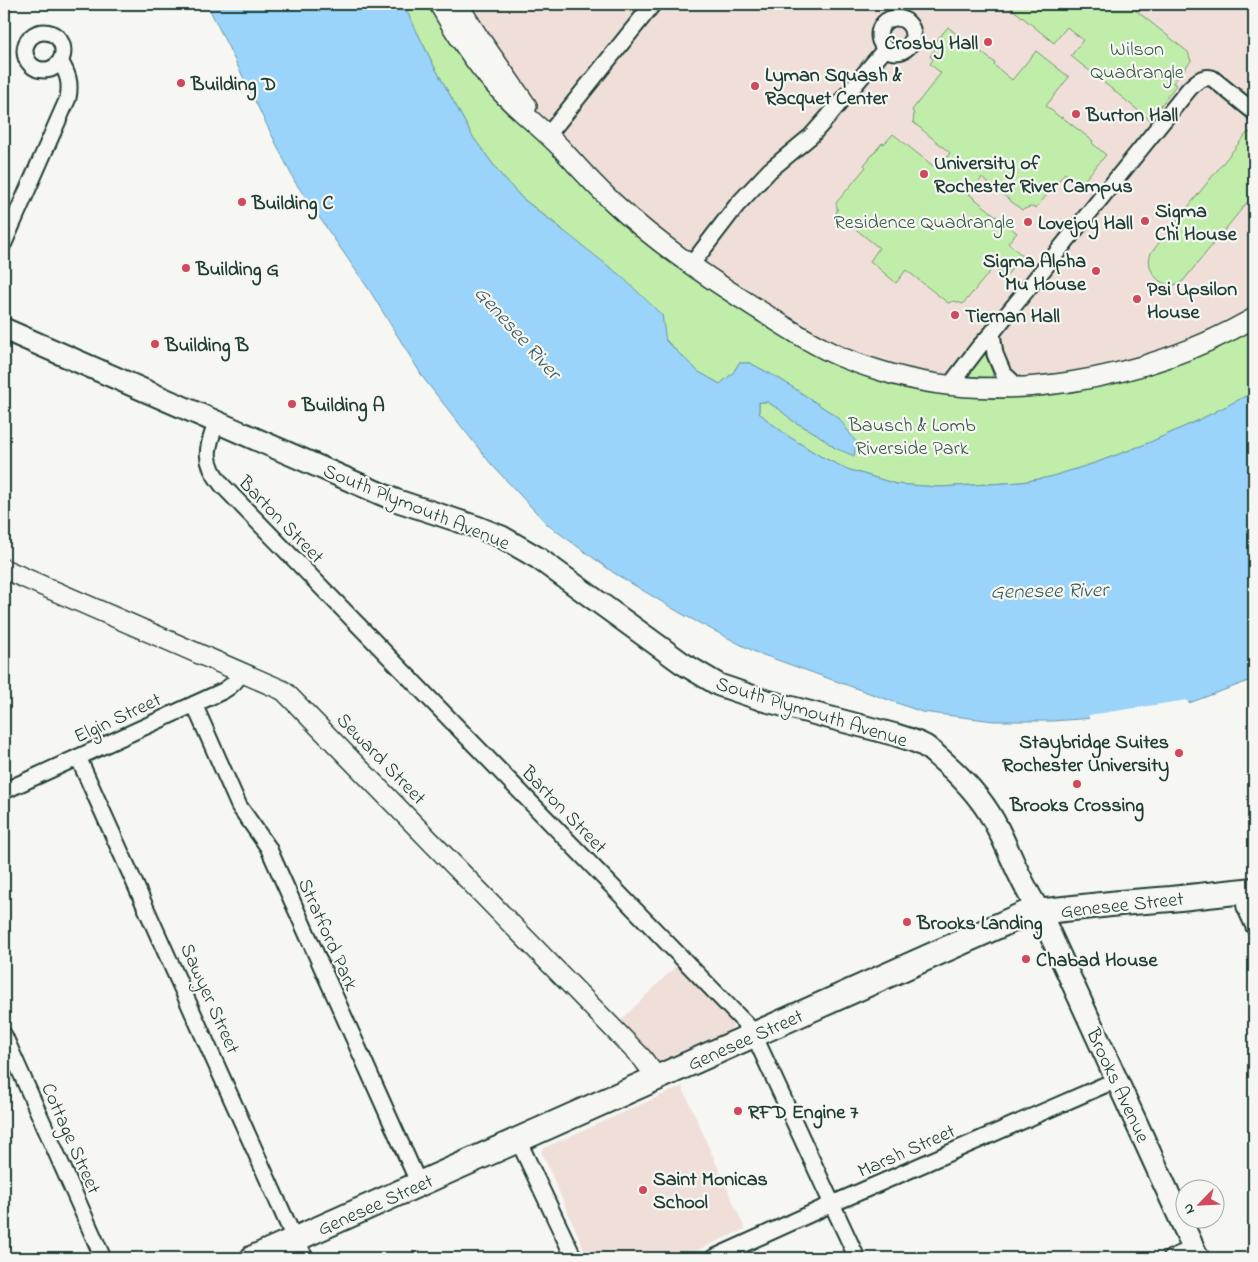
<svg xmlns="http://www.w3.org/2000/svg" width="1258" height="1262" font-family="'Indie Flower',sans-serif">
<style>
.built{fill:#f0dfd9}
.green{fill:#c1edaa;stroke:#70956f}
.water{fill:#9ad4fa;stroke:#6998ab}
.pier{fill:#f6f6f2}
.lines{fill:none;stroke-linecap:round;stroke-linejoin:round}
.minor-casing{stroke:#1f3d34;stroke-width:19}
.tertiary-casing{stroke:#1f3d34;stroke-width:22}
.secondary-casing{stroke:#1f3d34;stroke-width:25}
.primary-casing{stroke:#1f3d34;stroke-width:28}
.minor{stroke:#f6f6f2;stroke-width:15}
.tertiary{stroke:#f6f6f2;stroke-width:19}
.secondary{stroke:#f6f6f2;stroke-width:21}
.primary{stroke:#f6f6f2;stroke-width:24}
.poi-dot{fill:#d1495b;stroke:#f6f6f2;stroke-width:2}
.labels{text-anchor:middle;stroke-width:4.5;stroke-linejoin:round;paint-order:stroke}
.poi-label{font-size:20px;font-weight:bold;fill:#1f3d34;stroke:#f6f6f2;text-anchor:start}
.park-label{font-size:20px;fill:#375746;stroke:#f6f6f2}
.street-label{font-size:20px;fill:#1f3d34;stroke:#f6f6f2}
.water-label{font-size:21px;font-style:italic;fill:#385b5c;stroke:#f6f6f2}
</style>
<rect width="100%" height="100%" fill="#f6f6f2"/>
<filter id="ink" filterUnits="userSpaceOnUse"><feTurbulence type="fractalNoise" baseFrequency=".02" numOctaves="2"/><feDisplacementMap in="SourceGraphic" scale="10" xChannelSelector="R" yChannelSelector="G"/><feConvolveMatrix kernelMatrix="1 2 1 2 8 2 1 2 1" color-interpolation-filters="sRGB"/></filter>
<g filter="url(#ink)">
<path class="built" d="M 461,4 L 1254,4 L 1254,311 L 1215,331 L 1113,367 L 1020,379 L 938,377 L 887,366 L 827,342 L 744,292 L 644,220 L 573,154 L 534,108 Z
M 678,964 L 732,1020 L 733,1027 L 729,1031 L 660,1061 L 652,1058 L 618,1023 Z
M 682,1086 L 745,1229 L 680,1258 L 588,1258 L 541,1151 L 544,1148 Z"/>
<path class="green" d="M 403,4 L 434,4 L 556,155 L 832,360 L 1034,393 L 1254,326 L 1254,392 L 1199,420 L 1146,444 L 1095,463 L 1050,477 L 1022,482 L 939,487 L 896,484 L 847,469 L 820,456 L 788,436 L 771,423 L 759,413 L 759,402 L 767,402 L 779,409 L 793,421 L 817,434 L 835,448 L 839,418 L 780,379 L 750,363 L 739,363 L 733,373 L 720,384 L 699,372 L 682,357 L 561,228 L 522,198 L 501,175 L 473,137 L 433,64 Z
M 1006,4 L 1128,4 L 1188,52 L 1191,61 L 1173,83 L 1176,85 L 1150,120 L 1071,56 L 1083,40 L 1067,27 L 1054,43 Z
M 948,27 L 963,40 L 965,39 L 995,63 L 994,65 L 1012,80 L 1036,51 L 1069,77 L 1046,106 L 1061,118 L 1062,117 L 1093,141 L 1092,143 L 1106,155 L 1080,185 L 1065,173 L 1036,208 L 1030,207 L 1022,210 L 982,178 L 969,194 L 1017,233 L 1008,243 L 1023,256 L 1005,277 L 993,268 L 963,304 L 954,301 L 948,303 L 906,270 L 896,283 L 870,261 L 879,248 L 836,213 C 838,209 837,207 836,203 L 866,167 L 864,165 L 882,143 L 884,144 L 893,134 L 937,169 L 950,153 L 913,122 L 914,114 L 912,110 L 941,73 L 930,64 L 933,60 L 930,56 L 935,49 L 932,46 Z
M 1252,132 L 1254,134 L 1254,194 L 1183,281 C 1180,283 1176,285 1172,285 C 1156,285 1145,266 1151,253 L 1247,133 Z
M 981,354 L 984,354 L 986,356 L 993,374 L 992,378 L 971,378 L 969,372 Z"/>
<path class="water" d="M 207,4 L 403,4 L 433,64 L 473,137 L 501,175 L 522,198 L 621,276 L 662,315 L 666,341 L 699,372 L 720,384 L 733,373 L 739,363 L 750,363 L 780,379 L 839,418 L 856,442 L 854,456 L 835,448 L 817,434 L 793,421 L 779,409 L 767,402 L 759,402 L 759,413 L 771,423 L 788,436 L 820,456 L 847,469 L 896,484 L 939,487 L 1022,482 L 1050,477 L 1095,463 L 1146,444 L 1199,420 L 1254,392 L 1254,679 L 1192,702 L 1167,707 L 1108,717 L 1052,721 L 994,721 L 922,712 L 755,652 L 682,614 L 614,573 L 548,525 L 491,464 L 424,379 L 370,291 L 295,182 Z"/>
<path class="pier" d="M 1187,700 L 1189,705 L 1168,710 L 1109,719 L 1089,721 L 1089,715 Z"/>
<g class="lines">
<defs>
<path id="minor" d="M879 35a17 17 0 1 1 34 0a17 17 0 1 1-34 0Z
M25 51a19 19 0 1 1 38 0a19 19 0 1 1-38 0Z
M 548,135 L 653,4
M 4,243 L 68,98 C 71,83 68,74 60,61
M 691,265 L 737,205 L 770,170 L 811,136 L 827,118 L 885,49
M 992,333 L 995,354 L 1003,373 L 1018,387
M 950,385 L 979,347 L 992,333 L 1189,89 C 1196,82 1202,76 1212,78 L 1254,112
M 217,422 C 206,448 203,462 222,485 L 748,1026 L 754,1035 L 857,1258
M 194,704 L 239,806 L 268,847 L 419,1184
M 78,757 L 295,1240
M 4,791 L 223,691 C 232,686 237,681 242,672
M 1242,891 L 1245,907 L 1254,927
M 4,1035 L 103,1258
M 518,1140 L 574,1258
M 713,1258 L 832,1204 L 1116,1080
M 1171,1258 L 1194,1248"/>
<path id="tertiary" d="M 439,4 C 457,36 478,68 504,95 C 522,114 543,129 561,148 C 578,167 596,187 615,204 C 658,244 707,277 756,308 C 783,325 811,344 841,357 C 853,362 865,366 878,370 C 998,409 1146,380 1254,318
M 458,4 L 476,33 L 527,106
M 4,569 L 282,690 L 286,693 L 642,1058 L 652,1071 L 656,1079
M 295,1240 L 303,1258"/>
<path id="secondary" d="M 4,329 L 395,500 L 477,527 L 502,537 L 538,558 L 682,663 L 719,685 L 763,700 L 896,735 C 906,738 916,741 925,746 C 931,750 937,756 943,761 C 966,781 985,802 998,829 C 1012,857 1022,886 1040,912 L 1198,1258"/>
<path id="primary" d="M 253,1258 L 1027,913 L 1120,903 L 1171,899 L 1254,890"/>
</defs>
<use href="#minor" class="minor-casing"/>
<use href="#tertiary" class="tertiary-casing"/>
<use href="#secondary" class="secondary-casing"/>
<use href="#primary" class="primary-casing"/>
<use href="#minor" class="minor"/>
<use href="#tertiary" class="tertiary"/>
<use href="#secondary" class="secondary"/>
<use href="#primary" class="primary"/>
</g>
</g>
<g class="poi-dot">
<circle cx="988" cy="42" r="5"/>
<circle cx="181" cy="83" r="5"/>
<circle cx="755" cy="86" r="5"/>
<circle cx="1076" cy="114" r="5"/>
<circle cx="924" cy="174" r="5"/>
<circle cx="242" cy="202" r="5"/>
<circle cx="1145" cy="221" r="5"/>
<circle cx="1028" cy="222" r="5"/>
<circle cx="186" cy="268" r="5"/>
<circle cx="1096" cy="271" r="5"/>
<circle cx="1137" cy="299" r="5"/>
<circle cx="955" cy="315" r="5"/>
<circle cx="155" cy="344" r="5"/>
<circle cx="292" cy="404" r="5"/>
<circle cx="1179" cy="753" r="5"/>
<circle cx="1077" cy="784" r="5"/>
<circle cx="907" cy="922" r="5"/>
<circle cx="1026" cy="959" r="5"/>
<circle cx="738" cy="1111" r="5"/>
<circle cx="643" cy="1190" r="5"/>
</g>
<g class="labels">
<g class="poi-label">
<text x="978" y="49" text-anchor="end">Crosby Hall</text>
<text x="765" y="81">Lyman Squash &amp;<tspan x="765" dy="23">Racquet Center</tspan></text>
<text x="191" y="90">Building D</text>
<text x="1086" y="121">Burton Hall</text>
<text x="934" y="169">University of<tspan x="934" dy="23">Rochester River Campus</tspan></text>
<text x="252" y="209">Building C</text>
<text x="1155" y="217">Sigma<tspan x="1155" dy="23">Chi House</tspan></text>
<text x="1038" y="229">Lovejoy Hall</text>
<text x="1086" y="267" text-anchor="end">Sigma Alpha<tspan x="1086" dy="23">Mu House</tspan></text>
<text x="196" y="275">Building G</text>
<text x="1147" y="295">Psi Upsilon<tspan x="1147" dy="23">House</tspan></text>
<text x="965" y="322">Tiernan Hall</text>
<text x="165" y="351">Building B</text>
<text x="302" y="411">Building A</text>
<text x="1169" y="748" text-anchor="end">Staybridge Suites<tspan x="1169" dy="23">Rochester University</tspan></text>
<text x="1077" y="811" text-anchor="middle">Brooks Crossing</text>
<text x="917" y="929">Brooks Landing</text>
<text x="1036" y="966">Chabad House</text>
<text x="748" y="1118">RFD Engine 7</text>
<text x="653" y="1185">Saint Monicas<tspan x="653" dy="23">School</tspan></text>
</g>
<g class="park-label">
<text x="1137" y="55">Wilson<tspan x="1137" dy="23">Quadrangle</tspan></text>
<text x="924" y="228">Residence Quadrangle</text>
<text x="912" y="431">Bausch &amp; Lomb<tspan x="912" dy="23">Riverside Park</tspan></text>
</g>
<g class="street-label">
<text transform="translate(417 506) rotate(22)" y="7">South Plymouth Avenue</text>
<text transform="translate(282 519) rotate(46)" y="7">Barton Street</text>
<text transform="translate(812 711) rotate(17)" y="7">South Plymouth Avenue</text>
<text transform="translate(117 717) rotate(-25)" y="7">Elgin Street</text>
<text transform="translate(382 758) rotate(46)" y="7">Seward Street</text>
<text transform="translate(565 809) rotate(46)" y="7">Barton Street</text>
<text transform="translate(1122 904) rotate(-6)" y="7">Genesee Street</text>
<text transform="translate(329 934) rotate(66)" y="7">Stratford Park</text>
<text transform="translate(211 998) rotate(66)" y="7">Sawyer Street</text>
<text transform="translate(745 1039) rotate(-24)" y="7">Genesee Street</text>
<text transform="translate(1119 1085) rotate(65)" y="7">Brooks Avenue</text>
<text transform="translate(72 1138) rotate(66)" y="7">Cottage Street</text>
<text transform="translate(906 1150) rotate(-24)" y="7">Marsh Street</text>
<text transform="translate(375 1204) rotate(-24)" y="7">Genesee Street</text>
</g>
<g class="water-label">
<text transform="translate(518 332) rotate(48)" y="7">Genesee River</text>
<text transform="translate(1049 590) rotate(-1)" y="7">Genesee River</text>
</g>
</g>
<rect width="1258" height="1262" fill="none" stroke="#f6f6f2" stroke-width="20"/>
<rect x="10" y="10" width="1238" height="1242" fill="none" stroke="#1f3d34" stroke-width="2" filter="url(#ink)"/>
<g transform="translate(1200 1204) rotate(246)"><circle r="24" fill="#f6f6f2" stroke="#a0aca6"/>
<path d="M0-4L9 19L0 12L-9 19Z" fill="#d1495b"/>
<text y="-8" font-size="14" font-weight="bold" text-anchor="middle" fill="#1f3d34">N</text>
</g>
</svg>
